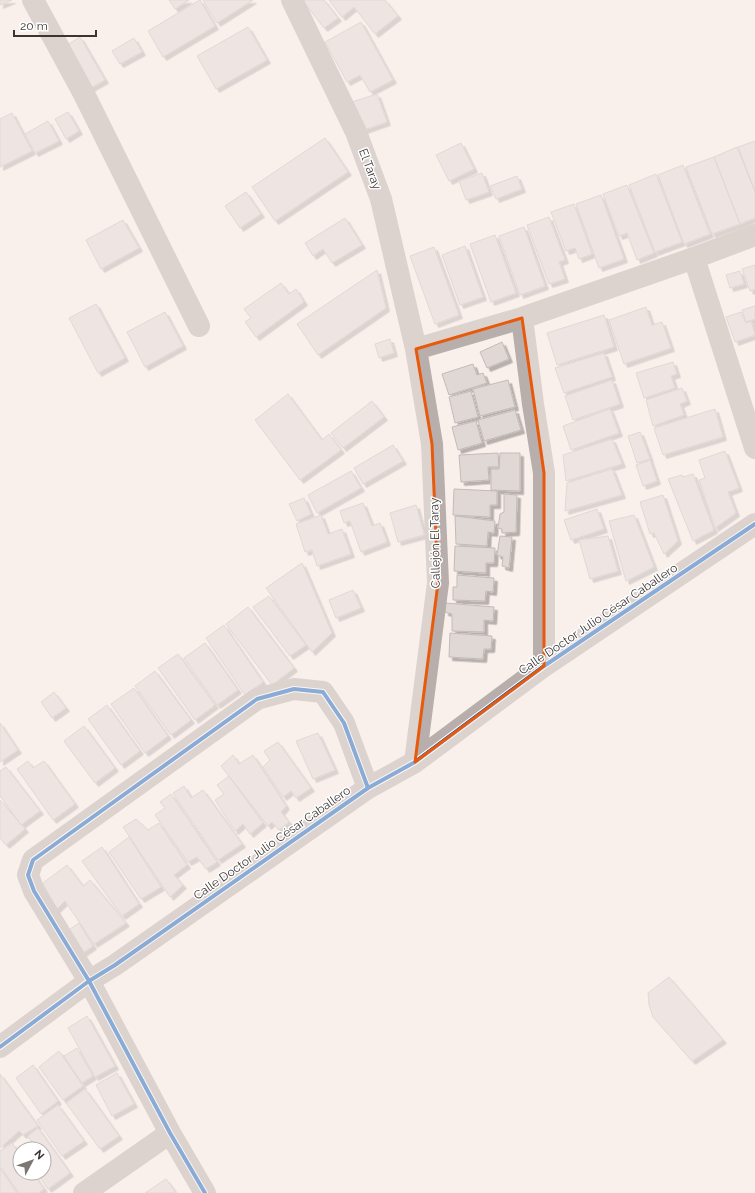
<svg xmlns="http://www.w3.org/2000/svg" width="755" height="1193" font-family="Raleway,sans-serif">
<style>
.building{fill:#dfd8d5;stroke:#c3bbb8;filter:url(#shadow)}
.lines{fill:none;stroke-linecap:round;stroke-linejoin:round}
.minor{stroke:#b8afac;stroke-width:22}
.cycleway-casing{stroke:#fff;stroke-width:6}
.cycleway{stroke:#0057b8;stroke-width:4}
.marked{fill:none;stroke:#e8590c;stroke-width:3;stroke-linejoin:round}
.labels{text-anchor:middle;stroke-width:3;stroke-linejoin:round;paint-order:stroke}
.street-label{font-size:12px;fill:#3b3532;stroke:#fff}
</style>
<defs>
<filter id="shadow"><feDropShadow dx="3.5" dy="3.5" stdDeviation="0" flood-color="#0004"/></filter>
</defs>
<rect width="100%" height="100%" fill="#f9f0ec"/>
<path class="building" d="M 0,0 L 12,0 L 0,5 Z
M 169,0 L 189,0 L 175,9 Z
M 200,0 L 215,26 L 163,57 L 148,31 Z
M 203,0 L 253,0 L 217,23 Z
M 304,0 L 324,0 L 338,18 L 324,28 L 303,1 Z
M 329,0 L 385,0 L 398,16 L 375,34 L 354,7 L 342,17 Z
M 361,22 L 393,80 L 370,92 L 360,75 L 347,82 L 325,42 Z
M 248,27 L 267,60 L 216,89 L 197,56 Z
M 80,37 L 105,80 L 89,89 L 64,47 Z
M 134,38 L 142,52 L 120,64 L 112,51 Z
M 377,94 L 387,122 L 361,131 L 352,102 Z
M 68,112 L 79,131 L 66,139 L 55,119 Z
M 12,113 L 32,151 L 0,167 L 0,119 Z
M 48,121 L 59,141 L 35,153 L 25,134 Z
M 325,138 L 348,172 L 275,221 L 252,187 Z
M 755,141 L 755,191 L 738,147 Z
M 461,143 L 474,169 L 449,181 L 436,155 Z
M 737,147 L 755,192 L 755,218 L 740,224 L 714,157 Z
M 714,157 L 740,224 L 712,234 L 686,167 Z
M 683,165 L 710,234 L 684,244 L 658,175 Z
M 482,173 L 489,192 L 466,200 L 459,181 Z
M 656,174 L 682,242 L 655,252 L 629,185 Z
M 517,176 L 522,189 L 496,199 L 490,186 Z
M 627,185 L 654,253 L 637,260 L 627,233 L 619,236 L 603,194 Z
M 246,192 L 261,214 L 240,228 L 225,206 Z
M 601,195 L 624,259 L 599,268 L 576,204 Z
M 574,204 L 592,254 L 579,259 L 575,248 L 566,251 L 551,212 Z
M 549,217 L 565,260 L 559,262 L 565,279 L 549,284 L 527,225 Z
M 345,218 L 362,245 L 332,263 L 323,249 L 313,256 L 305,243 Z
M 123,220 L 139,248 L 101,269 L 86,240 Z
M 524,227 L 545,286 L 520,295 L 499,236 Z
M 495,235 L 516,293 L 491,302 L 470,244 Z
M 465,246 L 483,297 L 460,305 L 442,255 Z
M 434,247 L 459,315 L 435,324 L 410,256 Z
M 755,265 L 755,289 L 750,291 L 742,269 Z
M 377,270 L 386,308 L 318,355 L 297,324 Z
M 740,271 L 744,284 L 730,288 L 726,275 Z
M 281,283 L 289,294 L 296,289 L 304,302 L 256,337 L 245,322 L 251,318 L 244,309 Z
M 96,304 L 125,358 L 98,373 L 69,318 Z
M 755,306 L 755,319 L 746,322 L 742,310 Z
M 646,307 L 652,325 L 662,322 L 671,348 L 624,364 L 609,320 Z
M 165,312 L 183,346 L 145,367 L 127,332 Z
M 741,312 L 746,323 L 751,321 L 755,335 L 735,342 L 726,317 Z
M 604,315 L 614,347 L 557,365 L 547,333 Z
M 390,339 L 394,353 L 379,358 L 375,344 Z
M 502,342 L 509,359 L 487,368 L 480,352 Z
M 604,353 L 612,377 L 564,393 L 555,368 Z
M 673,362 L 677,374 L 671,376 L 675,388 L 644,398 L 636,373 Z
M 473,364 L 477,375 L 483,373 L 487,383 L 449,395 L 442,374 Z
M 508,380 L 515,407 L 480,416 L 473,389 Z
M 612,380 L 620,404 L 573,420 L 565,396 Z
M 682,388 L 687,401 L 680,404 L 684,415 L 653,426 L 646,400 Z
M 471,391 L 478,417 L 455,423 L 449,397 Z
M 288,394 L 322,440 L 329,434 L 341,450 L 300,480 L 255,420 Z
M 372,401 L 384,417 L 343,448 L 331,433 Z
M 610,409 L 619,433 L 571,450 L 563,426 Z
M 715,409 L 723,437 L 663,455 L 654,428 Z
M 515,410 L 521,430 L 484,441 L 478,420 Z
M 476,421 L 482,443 L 458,450 L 452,427 Z
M 640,432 L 650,459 L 637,463 L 628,436 Z
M 612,439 L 622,464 L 566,481 L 563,455 Z
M 393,445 L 403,461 L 363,484 L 354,468 Z
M 725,451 L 739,488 L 728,492 L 736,513 L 715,528 L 699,480 L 705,478 L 699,460 Z
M 498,453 L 499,467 L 488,467 L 489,480 L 461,482 L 459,455 Z
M 500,453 L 520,453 L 520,491 L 491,490 L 491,469 L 499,469 Z
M 650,460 L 657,481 L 643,486 L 636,465 Z
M 612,469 L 622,495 L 565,511 L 567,483 Z
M 351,471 L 361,488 L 317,513 L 308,495 Z
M 693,474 L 714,530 L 693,541 L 668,479 L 682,475 L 683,477 Z
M 454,489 L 497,491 L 497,505 L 490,505 L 490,517 L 453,515 Z
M 504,494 L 517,495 L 516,532 L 502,533 L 502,529 L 498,528 L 500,514 L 504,512 Z
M 663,495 L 678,541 L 664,554 L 654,533 L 650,534 L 640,502 Z
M 304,498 L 311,514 L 297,521 L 289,504 Z
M 363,503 L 372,526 L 380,523 L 387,542 L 361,552 L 350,521 L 344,523 L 340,511 Z
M 416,505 L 424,535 L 398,542 L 390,513 Z
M 597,509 L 604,529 L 571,540 L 564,520 Z
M 321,515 L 328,534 L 342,529 L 351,554 L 317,566 L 312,550 L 305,552 L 296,524 Z
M 634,515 L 654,567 L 626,581 L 609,521 Z
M 455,516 L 495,521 L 494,533 L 488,532 L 487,546 L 456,544 Z
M 500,536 L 512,537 L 509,568 L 502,566 L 503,557 L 497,555 Z
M 608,536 L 618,571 L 590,579 L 579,540 Z
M 455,546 L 495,548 L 494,563 L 486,563 L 486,573 L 454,571 Z
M 302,563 L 332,633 L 312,652 L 266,588 Z
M 457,575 L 494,578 L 493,592 L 486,591 L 485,601 L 453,600 L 453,587 L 457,587 Z
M 353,590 L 361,608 L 336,618 L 329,600 Z
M 269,596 L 306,645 L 290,656 L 253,607 Z
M 445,603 L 494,607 L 493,621 L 484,620 L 484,632 L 452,631 L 452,614 L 445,612 Z
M 248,607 L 294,668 L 272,685 L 226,624 Z
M 224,625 L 263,682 L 245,695 L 206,638 Z
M 450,633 L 492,636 L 491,649 L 484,649 L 483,659 L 449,657 Z
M 205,643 L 238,690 L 217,705 L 184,658 Z
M 178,654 L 215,705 L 195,720 L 158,668 Z
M 155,671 L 191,720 L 171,735 L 135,686 Z
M 134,688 L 168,736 L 145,753 L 111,704 Z
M 54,692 L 66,708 L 52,718 L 41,702 Z
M 107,705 L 140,751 L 121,765 L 88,719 Z
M 0,723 L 18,750 L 0,762 Z
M 84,726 L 115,768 L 95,783 L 64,741 Z
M 318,733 L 335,770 L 313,779 L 296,741 Z
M 278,742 L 311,788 L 296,798 L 291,791 L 283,797 L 263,767 L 270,760 L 264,751 Z
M 233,755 L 239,764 L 253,755 L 286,806 L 281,812 L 289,822 L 279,830 L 272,822 L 268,826 L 221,766 Z
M 28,761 L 33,768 L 44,761 L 75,804 L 53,820 L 17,769 Z
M 6,767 L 40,811 L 21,825 L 0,796 L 0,771 Z
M 229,776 L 263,823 L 250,834 L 243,824 L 235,831 L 215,800 L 224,794 L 217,785 Z
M 184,786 L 191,798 L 203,790 L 242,844 L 218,860 L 173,793 Z
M 171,794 L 217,862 L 206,869 L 197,857 L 188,862 L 155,815 L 165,808 L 160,802 Z
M 0,800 L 25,829 L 6,845 L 0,838 Z
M 136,819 L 148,830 L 159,823 L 187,865 L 174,875 L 183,885 L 170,897 L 123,827 Z
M 129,837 L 161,887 L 141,899 L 109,852 Z
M 102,847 L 139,904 L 122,916 L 82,861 Z
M 67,865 L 83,886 L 90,880 L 126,923 L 94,944 L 65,901 L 56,910 L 43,883 Z
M 79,923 L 93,946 L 77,957 L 63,934 Z
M 669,977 L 723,1040 L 692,1061 L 653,1017 L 649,1005 L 648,993 Z
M 87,1016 L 115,1066 L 95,1077 L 68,1028 Z
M 77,1048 L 93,1076 L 82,1083 L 64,1056 Z
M 59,1051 L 83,1086 L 63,1100 L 39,1067 Z
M 33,1065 L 58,1101 L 41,1114 L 16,1078 Z
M 117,1073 L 134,1104 L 112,1116 L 96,1085 Z
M 0,1074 L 38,1126 L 23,1135 L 19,1131 L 0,1148 Z
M 85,1089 L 119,1136 L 100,1149 L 66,1103 Z
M 58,1105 L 84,1141 L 62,1156 L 37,1120 Z
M 38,1128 L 70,1173 L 48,1189 L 37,1173 L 44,1173 L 44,1149 L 36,1149 L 28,1136 Z
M 12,1143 L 20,1155 L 20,1173 L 33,1173 L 44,1189 L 38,1193 L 19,1193 L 0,1166 L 0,1151 Z
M 0,1168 L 17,1193 L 0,1193 Z
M 166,1179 L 176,1193 L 145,1193 Z"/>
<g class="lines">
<path class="minor" d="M 33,0 L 84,94 L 199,326
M 292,0 L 356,132 L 381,199 L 416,349 L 432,444 L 438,583 L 415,762
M 694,258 L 755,448
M 522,318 L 533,404 L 544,473 L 544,666
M 416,349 L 522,318 L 694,258 L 755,235
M 0,1047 L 89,981 L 115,965 L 368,788 L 415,762 L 544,666 L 755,524
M 84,1193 L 170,1133
M 205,1193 L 170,1133 L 89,981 L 34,891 L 28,875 L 33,860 L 257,699 L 294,689 L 323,692 L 344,723 L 368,788"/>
<defs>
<path id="cycleway" d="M 0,1047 L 89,981 L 115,965 L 368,788 L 415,762 L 544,666 L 755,524
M 205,1193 L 170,1133 L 89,981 L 34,891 L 28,875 L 33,860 L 257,699 L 294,689 L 323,692 L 344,723 L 368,788"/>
</defs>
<use href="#cycleway" class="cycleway-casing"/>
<use href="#cycleway" class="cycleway"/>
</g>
<path d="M0 0H755V1193H0ZM 522,318 L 544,473 L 544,666 L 415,762 L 438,583 L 432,444 L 416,349 Z" fill="#f9f0ec" fill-opacity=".55" fill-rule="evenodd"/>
<path class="marked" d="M 522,318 L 544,473 L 544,666 L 415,762 L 438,583 L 432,444 L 416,349 Z"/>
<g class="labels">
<g class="street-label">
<text transform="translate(370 169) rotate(69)" y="4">El Taray</text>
<text transform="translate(435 543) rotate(-91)" y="4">Callejón El Taray</text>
<text transform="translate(598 619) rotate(-34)" y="4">Calle Doctor Julio César Caballero</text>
<text transform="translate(272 843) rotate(-35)" y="4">Calle Doctor Julio César Caballero</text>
</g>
</g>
<g transform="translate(32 1161) rotate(49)"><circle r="19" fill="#ffffff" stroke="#b1aead"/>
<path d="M0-3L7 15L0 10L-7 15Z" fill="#7e7673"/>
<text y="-6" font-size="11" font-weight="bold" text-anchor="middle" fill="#3b3532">N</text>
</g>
<path d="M14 30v6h82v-6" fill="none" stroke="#3b3532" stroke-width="2"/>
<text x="20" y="30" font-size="12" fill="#3b3532" stroke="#ffffff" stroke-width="3" paint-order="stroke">20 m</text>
</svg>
